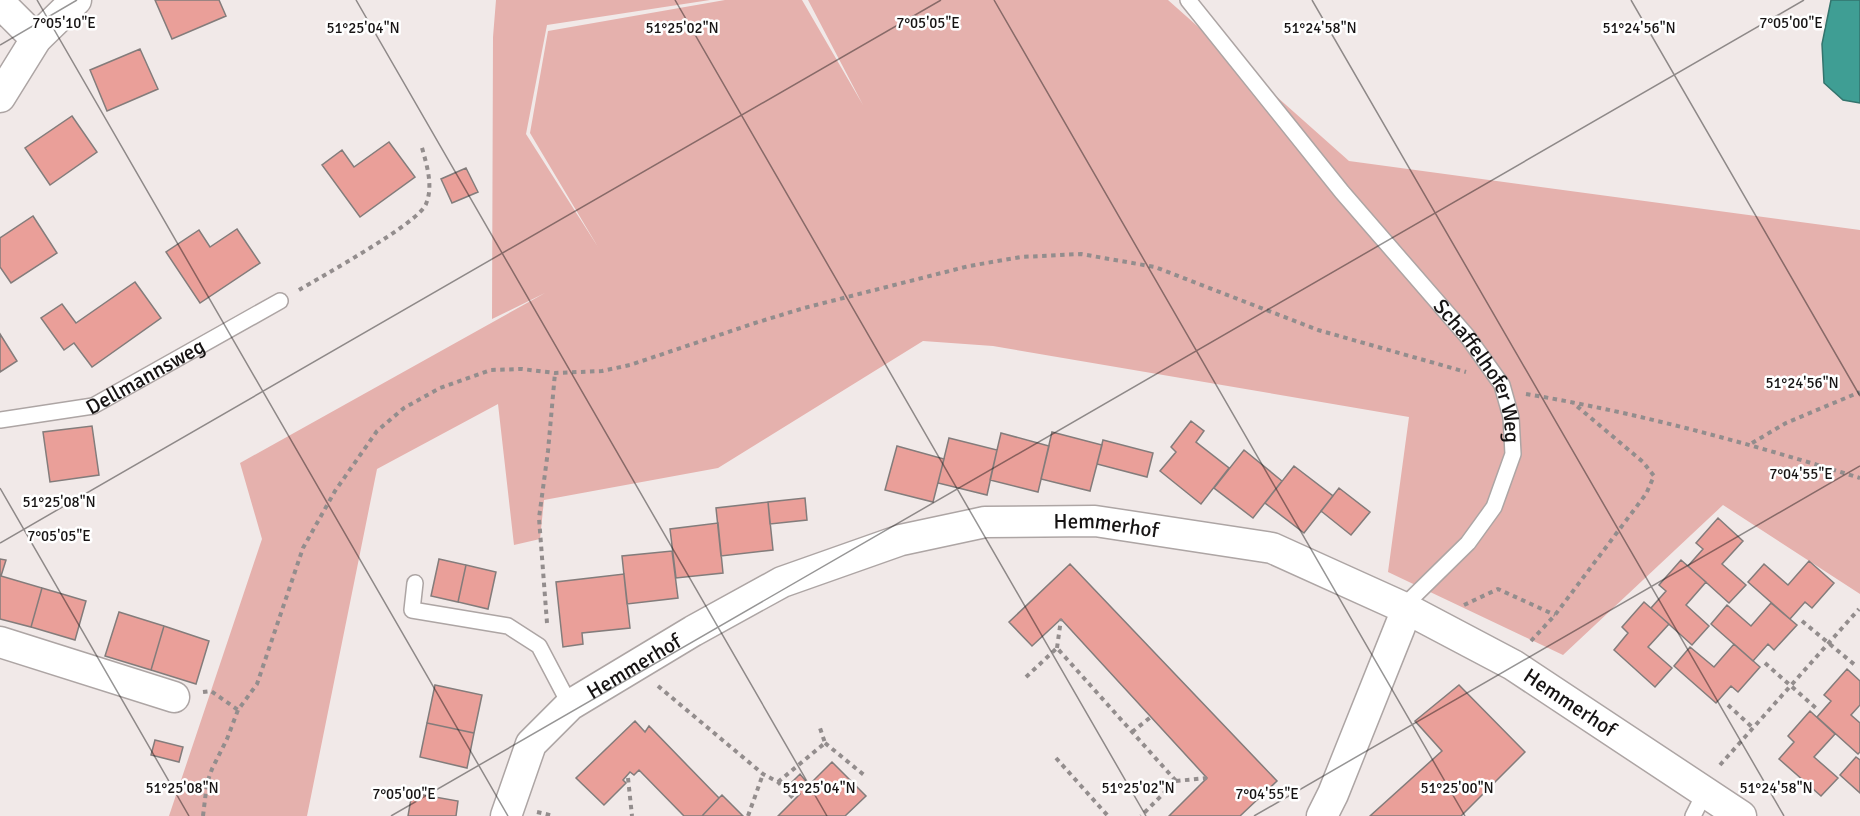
<svg xmlns="http://www.w3.org/2000/svg" width="1860" height="816" font-family="Signika,sans-serif">
<style>
.green{fill:#e5b1ad}
.water{fill:#3f9e94;stroke:#33746d;stroke-width:1.5}
.building{fill:#ea9f99;stroke:#837c7b;stroke-width:1.5}
.lines{fill:none;stroke-linecap:round;stroke-linejoin:round}
.service-casing{stroke:#ada5a4;stroke-width:18}
.minor-casing{stroke:#ada5a4;stroke-width:33}
.path{stroke:#938d8d;stroke-width:4;stroke-dasharray:4.5 4.5;stroke-linecap:butt}
.service{stroke:#fff;stroke-width:15}
.minor{stroke:#fff;stroke-width:30}
.ticks{fill:none;stroke:#161313;stroke-width:1.5;stroke-opacity:0.45}
.labels{text-anchor:middle;stroke-width:5;stroke-linejoin:round;paint-order:stroke}
.street-label{font-size:21px;fill:#161313;stroke:#fff}
.ticks-label{font-size:15px;text-anchor:middle;fill:#161313;stroke:#fff;stroke-width:5;stroke-linejoin:round;paint-order:stroke}
</style>
<rect width="100%" height="100%" fill="#f1e9e8"/>
<path class="green" d="M 496,0 L 710,0 L 547,25 L 526,134 L 598,247 L 530,133 L 548,31 L 725,0 L 802,0 L 863,105 L 808,0 L 1168,0 L 1349,161 L 1860,230 L 1860,594 L 1723,505 L 1563,655 L 1388,572 L 1409,417 L 993,346 L 923,341 L 718,468 L 544,500 L 540,539 L 514,545 L 498,404 L 377,469 L 307,816 L 169,816 L 262,539 L 240,463 L 545,293 L 492,319 L 493,37 Z"/>
<path class="water" d="M 1831,0 L 1860,0 L 1860,103 L 1843,100 L 1824,83 L 1822,44 Z"/>
<path class="building" d="M 155,0 L 219,0 L 226,16 L 172,39 Z
M 140,49 L 158,89 L 107,111 L 90,70 Z
M 72,116 L 97,152 L 50,185 L 25,148 Z
M 389,142 L 415,177 L 360,217 L 322,165 L 342,150 L 354,167 Z
M 466,168 L 478,192 L 452,203 L 441,179 Z
M 33,216 L 57,253 L 11,283 L 0,267 L 0,238 Z
M 237,229 L 260,263 L 200,303 L 166,252 L 199,230 L 210,247 Z
M 135,282 L 161,318 L 92,367 L 74,343 L 64,350 L 41,318 L 62,304 L 76,323 Z
M 0,334 L 17,361 L 0,372 Z
M 1191,421 L 1204,431 L 1196,442 L 1229,468 L 1201,504 L 1160,471 L 1176,452 L 1171,447 Z
M 92,426 L 99,475 L 50,482 L 43,432 Z
M 1052,432 L 1102,445 L 1090,491 L 1041,479 Z
M 1001,433 L 1049,446 L 1038,492 L 990,480 Z
M 949,438 L 997,450 L 987,495 L 938,483 Z
M 1103,440 L 1153,453 L 1147,477 L 1097,464 Z
M 897,446 L 944,459 L 933,502 L 885,490 Z
M 1244,450 L 1282,481 L 1253,518 L 1214,488 Z
M 1294,466 L 1333,496 L 1304,533 L 1265,503 Z
M 1339,488 L 1370,512 L 1351,535 L 1321,511 Z
M 805,498 L 807,520 L 770,524 L 768,502 Z
M 768,502 L 773,550 L 721,556 L 716,508 Z
M 1718,518 L 1743,541 L 1722,564 L 1746,585 L 1729,603 L 1688,566 L 1703,549 L 1696,543 Z
M 718,523 L 723,573 L 676,578 L 670,529 Z
M 672,551 L 678,598 L 627,604 L 622,556 Z
M 0,559 L 6,560 L 1,576 L 42,588 L 31,627 L 0,619 Z
M 439,559 L 466,565 L 458,602 L 431,596 Z
M 1681,560 L 1706,582 L 1686,605 L 1709,626 L 1692,645 L 1651,608 L 1666,591 L 1659,585 Z
M 1809,561 L 1834,583 L 1812,608 L 1805,602 L 1790,619 L 1748,582 L 1764,564 L 1788,585 Z
M 1070,564 L 1277,781 L 1240,816 L 1169,816 L 1207,778 L 1061,619 L 1032,646 L 1009,622 Z
M 466,565 L 496,572 L 488,609 L 458,602 Z
M 624,574 L 630,628 L 582,633 L 583,644 L 563,647 L 556,582 Z
M 42,588 L 86,601 L 75,640 L 31,627 Z
M 1644,602 L 1669,624 L 1648,647 L 1672,668 L 1655,687 L 1614,650 L 1628,633 L 1622,627 Z
M 1771,603 L 1797,625 L 1774,650 L 1768,644 L 1753,661 L 1711,624 L 1727,605 L 1751,626 Z
M 119,612 L 164,626 L 151,670 L 105,656 Z
M 164,626 L 209,641 L 196,684 L 151,670 Z
M 1734,644 L 1760,667 L 1738,692 L 1731,686 L 1716,703 L 1674,666 L 1690,647 L 1714,667 Z
M 1847,669 L 1860,681 L 1860,705 L 1851,715 L 1860,723 L 1860,752 L 1858,754 L 1817,717 L 1831,701 L 1824,695 Z
M 435,685 L 482,695 L 474,733 L 427,723 Z
M 1459,685 L 1525,752 L 1461,816 L 1370,816 L 1442,751 L 1415,721 Z
M 1810,711 L 1835,734 L 1814,757 L 1838,778 L 1821,796 L 1779,759 L 1794,742 L 1788,736 Z
M 635,721 L 645,732 L 649,726 L 719,798 L 702,816 L 684,816 L 639,770 L 634,775 L 630,772 L 623,780 L 626,783 L 604,805 L 576,778 Z
M 427,723 L 474,733 L 467,768 L 420,757 Z
M 155,740 L 183,747 L 179,762 L 151,755 Z
M 1856,757 L 1860,760 L 1860,793 L 1840,775 Z
M 832,762 L 866,796 L 845,816 L 778,816 L 800,794 L 790,784 L 800,774 L 809,785 Z
M 412,793 L 458,801 L 456,816 L 408,816 Z
M 722,795 L 743,816 L 702,816 L 719,798 Z"/>
<g class="lines">
<defs>
<g id="service">
<path id="s1" d="M 1188,0 L 1342,192 L 1467,336 L 1502,385 L 1511,417 L 1513,454 L 1494,507 L 1468,543 L 1412,598 L 1407,609"/>
<path id="s2" d="M 0,420 L 93,406 L 280,301"/>
<path d="M 415,583 L 412,610 L 508,626 L 539,646 L 570,705"/>
<path d="M 1693,816 L 1705,792"/>
</g>
<g id="minor">
<path d="M 0,3 L 36,39"/>
<path d="M 0,97 L 36,39 L 76,0"/>
<path d="M 0,642 L 174,697"/>
<path id="s3" d="M 506,816 L 531,744 L 570,705 L 693,631 L 782,582 L 901,540 L 985,522 L 1095,521 L 1272,548 L 1407,609 L 1513,665 L 1741,816"/>
<path d="M 1322,816 L 1333,794 L 1407,609"/>
</g>
</defs>
<use href="#service" class="service-casing"/>
<use href="#minor" class="minor-casing"/>
<path class="path" d="M 299,290 C 322,276 419,223 426,204 C 434,185 426,163 421,144
M 1526,394 C 1640,413 1751,444 1860,478
M 1752,443 L 1786,423 L 1860,392
M 1464,605 L 1498,589 L 1555,615
M 1802,621 L 1855,665
M 547,623 L 539,518 L 548,451 L 555,373
M 1531,641 L 1555,615 L 1646,494 L 1654,476 L 1643,462 L 1572,402
M 1057,648 L 1061,619
M 1765,663 L 1817,709
M 1026,677 L 1057,648 L 1176,781 L 1141,816
M 658,686 L 763,774 L 778,782 L 793,798
M 203,692 L 211,691 L 238,710
M 1728,705 L 1753,728
M 1132,732 L 1152,716
M 825,743 L 864,775
M 1056,758 L 1108,816
M 1720,765 L 1859,609
M 628,778 L 632,816
M 1176,781 L 1207,778
M 778,782 L 825,743 L 819,725
M 537,812 L 554,816
M 203,816 L 207,783 L 212,769 L 227,739 L 238,710 L 257,684 L 303,548 L 335,491 L 377,431 L 404,408 L 440,388 L 491,370 L 522,369 L 555,373 L 602,371 L 630,365 L 755,323 L 804,308 L 969,266 L 1021,257 L 1081,254 L 1155,267 L 1318,330 L 1466,372
M 748,816 L 763,774"/>
<use href="#service" class="service"/>
<use href="#minor" class="minor"/>
</g>
<path class="ticks" d="M 37,0 L 508,816M 356,0 L 827,816M 675,0 L 1146,816M 994,0 L 1465,816M 1312,0 L 1784,816M 1631,0 L 1860,396M 0,45 L 77,0M 0,488 L 189,816M 0,543 L 941,0M 391,816 L 1804,0M 1254,816 L 1860,466"/>
<g class="labels">
<g class="street-label">
<text dy="7" stroke="none"><textPath href="#s1" startOffset="474">Schaffelhofer Weg</textPath></text>
<text dy="7" stroke="none"><textPath href="#s2" startOffset="154">Dellmannsweg</textPath></text>
<text dy="7" stroke="none"><textPath href="#s3" startOffset="710">Hemmerhof</textPath></text>
<text dy="7" stroke="none"><textPath href="#s3" startOffset="206">Hemmerhof</textPath></text>
<text dy="7" stroke="none"><textPath href="#s3" startOffset="1214">Hemmerhof</textPath></text>
</g>
</g>
<g class="ticks-label">
<text x="64" y="28">7°05'10"E</text>
<text x="928" y="28">7°05'05"E</text>
<text x="1791" y="28">7°05'00"E</text>
<text x="363" y="33">51°25'04"N</text>
<text x="682" y="33">51°25'02"N</text>
<text x="1320" y="33">51°24'58"N</text>
<text x="1639" y="33">51°24'56"N</text>
<text x="1802" y="388">51°24'56"N</text>
<text x="1801" y="479">7°04'55"E</text>
<text x="59" y="507">51°25'08"N</text>
<text x="59" y="541">7°05'05"E</text>
<text x="182" y="793">51°25'08"N</text>
<text x="819" y="793">51°25'04"N</text>
<text x="1138" y="793">51°25'02"N</text>
<text x="1457" y="793">51°25'00"N</text>
<text x="1776" y="793">51°24'58"N</text>
<text x="404" y="799">7°05'00"E</text>
<text x="1267" y="799">7°04'55"E</text>
</g>
</svg>
